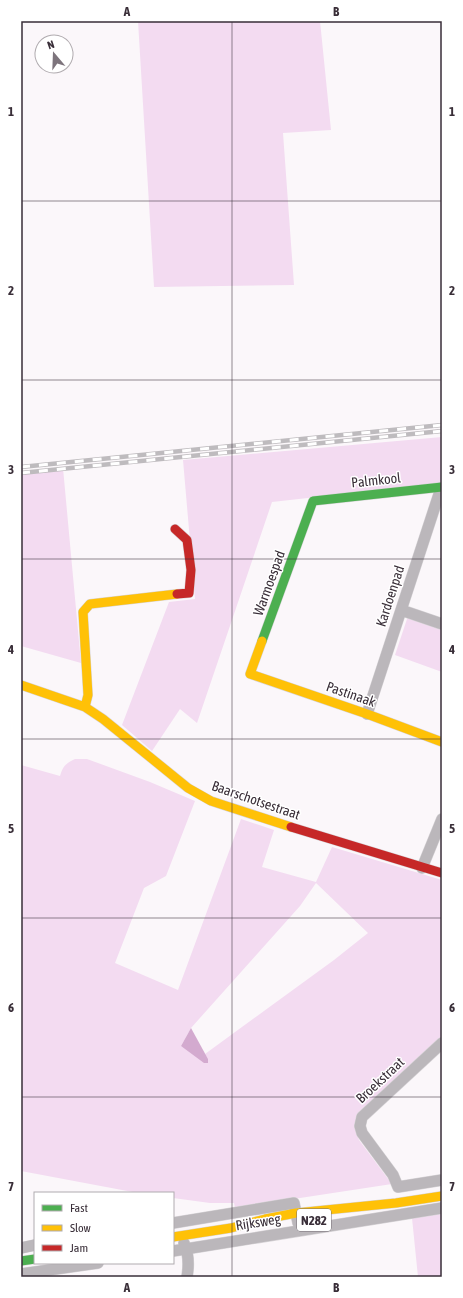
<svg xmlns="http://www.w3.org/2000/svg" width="463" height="1298" font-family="'Asap Condensed',sans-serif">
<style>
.green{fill:#f3dbf1;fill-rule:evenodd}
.water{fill:#d3aacf}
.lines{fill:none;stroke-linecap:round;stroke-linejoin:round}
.street-casing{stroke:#d7d4d7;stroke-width:12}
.fast-casing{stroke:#d7d4d7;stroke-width:10}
.slow-casing{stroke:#d7d4d7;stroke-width:10}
.jam-casing{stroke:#d7d4d7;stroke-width:10}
.street{stroke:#bbb7bb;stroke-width:11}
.fast{stroke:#4caf50;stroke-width:9}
.slow{stroke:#ffc107;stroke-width:9}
.jam{stroke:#c62828;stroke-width:9}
.rail-casing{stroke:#bebbbe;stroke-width:4.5}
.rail{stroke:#fff;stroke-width:3;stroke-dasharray:9;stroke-linecap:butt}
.grid{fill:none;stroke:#392e38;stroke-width:1;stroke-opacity:0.55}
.labels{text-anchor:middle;stroke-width:3;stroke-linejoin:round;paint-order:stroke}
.shield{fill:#fff;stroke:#746d74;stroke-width:1}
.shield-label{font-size:13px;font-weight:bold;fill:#392e38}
.street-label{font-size:14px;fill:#392e38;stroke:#fff}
.neatline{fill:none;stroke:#392e38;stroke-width:1.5}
.grid-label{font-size:13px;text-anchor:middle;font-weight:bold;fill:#392e38}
</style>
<rect width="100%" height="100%" fill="#fbf7fa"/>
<path class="green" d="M 138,21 L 320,21 L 331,130 L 283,133 L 294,285 L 154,287 Z
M 442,437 L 442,483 L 272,502 L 197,723 L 180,709 L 152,751 L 122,725 L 169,602 L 195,599 L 183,460 Z
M 63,468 L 81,663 L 21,646 L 21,472 Z
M 408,616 L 442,628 L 442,672 L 395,655 Z
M 75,759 L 87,759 L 150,782 L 195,801 L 166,876 L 144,888 L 115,963 L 178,990 L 241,819 L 274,830 L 262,867 L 316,882 L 332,847 L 442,880 L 442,1040 L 356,1129 L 359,1140 L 392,1184 L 235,1208 L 234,1203 L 210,1203 L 173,1198 L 173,1193 L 138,1193 L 21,1171 L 21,765 L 60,776 C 63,766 66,763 75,759 ZM 316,883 L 368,933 L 334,960 L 205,1054 L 208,1059 L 181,1046 L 191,1028 L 300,906 Z
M 442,1213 L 442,1277 L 418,1277 L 412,1218 Z"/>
<path class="water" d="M 191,1028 L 208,1059 L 208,1063 L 204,1063 L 181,1046 Z"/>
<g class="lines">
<defs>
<path id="street" d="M 401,610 L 442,624
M 367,714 L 441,488
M 422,868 L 442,819
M 442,1043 L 362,1117 L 360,1126 L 362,1133 L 393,1175 L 398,1187 L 442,1180
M 173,1223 L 294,1203 L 298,1223
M 184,1243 C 189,1254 189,1265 187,1277
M 21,1248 L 35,1245
M 173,1251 L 442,1208
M 21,1274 L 98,1263"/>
<path id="fast" d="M 262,641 L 313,501 L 442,487
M 21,1261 L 35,1259"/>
<path id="slow" d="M 262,641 L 250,674 L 367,714 L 442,742
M 21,685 L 85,707 L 103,719 L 188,788 L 211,801 L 291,827
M 85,707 L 88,695 L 83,612 L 90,604 L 177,594
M 173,1237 L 231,1228 L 265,1219 L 296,1213 L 396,1203 L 442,1196"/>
<path id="jam" d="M 175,529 L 187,540 L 191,570 L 189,593 L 177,594
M 291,827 L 442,873"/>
</defs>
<use href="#street" class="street-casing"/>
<use href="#fast" class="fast-casing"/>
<use href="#slow" class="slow-casing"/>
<use href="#jam" class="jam-casing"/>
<use href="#street" class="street"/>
<use href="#fast" class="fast"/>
<use href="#slow" class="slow"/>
<use href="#jam" class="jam"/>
<defs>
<path id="rail" d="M 21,467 L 442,425
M 21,473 L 442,431"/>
</defs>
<use href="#rail" class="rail-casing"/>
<use href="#rail" class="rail"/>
</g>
<path class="grid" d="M 232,21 L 232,1277M 21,201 L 442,201M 21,380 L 442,380M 21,559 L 442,559M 21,739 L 442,739M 21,918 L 442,918M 21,1097 L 442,1097"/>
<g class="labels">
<rect class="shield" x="297" y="1209" width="34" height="22" rx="3"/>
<g class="shield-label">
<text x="314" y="1225">N282</text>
</g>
<g class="street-label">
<text transform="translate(376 480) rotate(-6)" y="5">Palmkool</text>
<text transform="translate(269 583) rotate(-70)" y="5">Warmoespad</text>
<text transform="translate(390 596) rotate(-72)" y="5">Kardoenpad</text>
<text transform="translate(351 694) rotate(19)" y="5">Pastinaak</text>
<text transform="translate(256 800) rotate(19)" y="5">Baarschotsestraat</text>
<text transform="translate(380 1080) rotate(-43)" y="5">Broekstraat</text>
<text transform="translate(258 1222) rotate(-9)" y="5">Rijksweg</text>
</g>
</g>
<rect width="463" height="1298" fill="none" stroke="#ffffff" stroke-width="44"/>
<rect x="34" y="1192" width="140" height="72" fill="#ffffff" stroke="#b0abaf"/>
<rect x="42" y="1205" width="20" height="6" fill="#4caf50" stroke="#b0abaf"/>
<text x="70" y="1212" font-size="12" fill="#392e38">Fast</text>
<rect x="42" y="1225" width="20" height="6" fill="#ffc107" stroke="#b0abaf"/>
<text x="70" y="1232" font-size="12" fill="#392e38">Slow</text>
<rect x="42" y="1245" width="20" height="6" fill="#c62828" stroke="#b0abaf"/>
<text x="70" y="1252" font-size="12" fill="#392e38">Jam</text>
<g transform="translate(54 54) rotate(341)"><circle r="19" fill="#ffffff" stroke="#b0abaf"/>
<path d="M0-3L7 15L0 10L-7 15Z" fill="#7d747c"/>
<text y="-6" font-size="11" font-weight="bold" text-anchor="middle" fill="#392e38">N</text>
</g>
<rect x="22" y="22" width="419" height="1254" class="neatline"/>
<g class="grid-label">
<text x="127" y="16">A</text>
<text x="336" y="16">B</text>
<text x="11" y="116">1</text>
<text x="452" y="116">1</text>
<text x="11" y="295">2</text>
<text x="452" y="295">2</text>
<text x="11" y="474">3</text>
<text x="452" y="474">3</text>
<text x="11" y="654">4</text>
<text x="452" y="654">4</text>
<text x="11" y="833">5</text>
<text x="452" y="833">5</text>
<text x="11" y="1012">6</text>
<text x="452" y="1012">6</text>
<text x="11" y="1191">7</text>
<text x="452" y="1191">7</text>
<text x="127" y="1292">A</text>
<text x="336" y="1292">B</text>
</g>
</svg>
